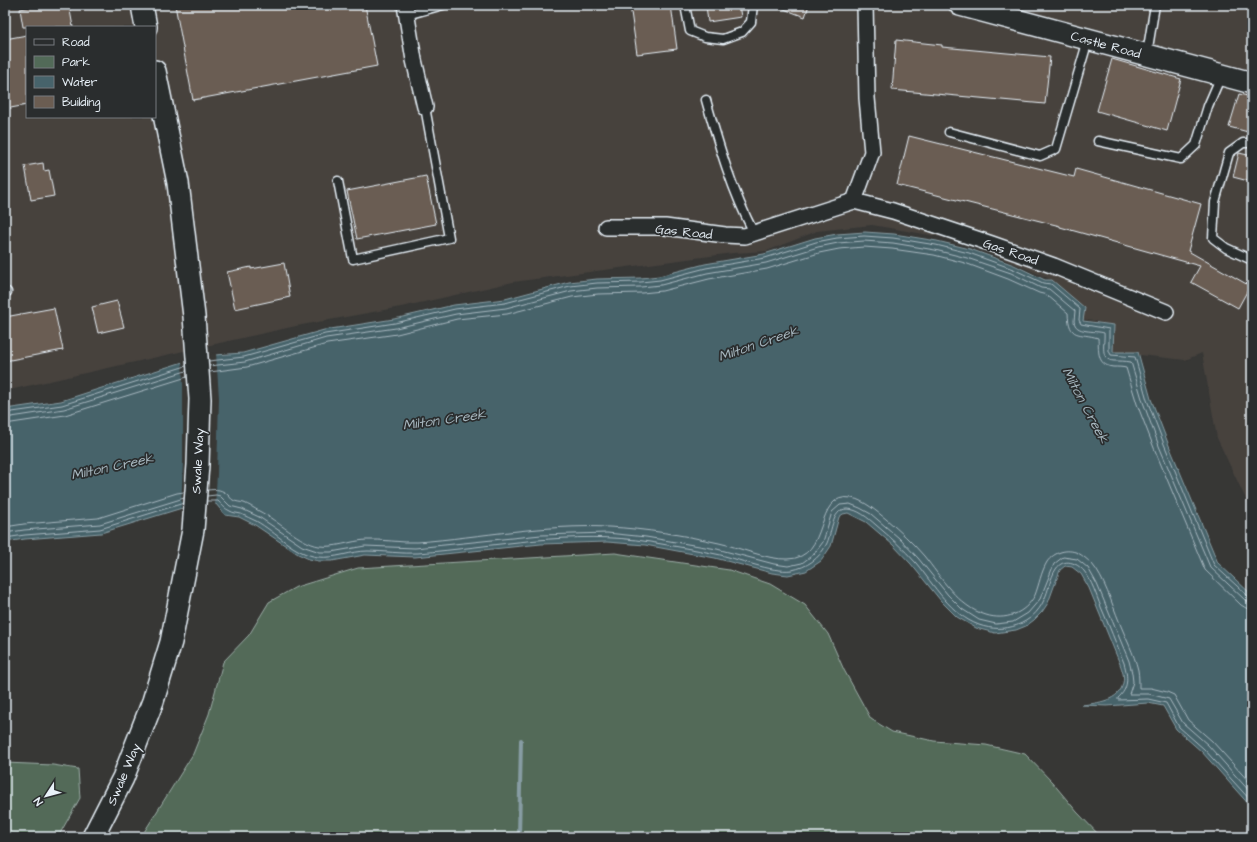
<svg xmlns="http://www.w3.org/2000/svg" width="1257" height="842" font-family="'Architects Daughter',sans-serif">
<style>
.built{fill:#47423e;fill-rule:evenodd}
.green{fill:#526a58;stroke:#9daea8}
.water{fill:#47636b;stroke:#879ca3}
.pier{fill:#373735}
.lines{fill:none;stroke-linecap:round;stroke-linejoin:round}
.shore{stroke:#a8b8c0;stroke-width:1}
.stream{stroke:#879ca3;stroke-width:4}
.building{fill:#6b5d52;stroke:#e8f1f8}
.lane-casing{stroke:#e8f1f8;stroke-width:11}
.street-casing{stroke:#e8f1f8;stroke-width:18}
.secondary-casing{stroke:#e8f1f8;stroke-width:24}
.lane{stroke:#2a2d2e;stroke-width:8}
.street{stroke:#2a2d2e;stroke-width:15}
.secondary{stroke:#2a2d2e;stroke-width:21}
.labels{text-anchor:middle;stroke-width:3.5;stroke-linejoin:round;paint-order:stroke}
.street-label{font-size:13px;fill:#e8f1f8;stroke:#2a2d2e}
.water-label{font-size:14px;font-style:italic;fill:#a8b8c0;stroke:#2a2d2e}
</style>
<rect width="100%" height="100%" fill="#373735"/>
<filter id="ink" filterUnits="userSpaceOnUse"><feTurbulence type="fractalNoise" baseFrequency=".025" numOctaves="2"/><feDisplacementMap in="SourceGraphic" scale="8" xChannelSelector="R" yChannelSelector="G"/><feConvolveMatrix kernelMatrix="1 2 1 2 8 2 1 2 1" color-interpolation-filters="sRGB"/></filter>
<g filter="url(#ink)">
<path class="built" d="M 5,5 L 1252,5 L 1252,512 L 1217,438 L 1202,353 L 1185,360 L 1113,352 L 1114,325 L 1082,319 L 1085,308 L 1052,280 L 959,240 L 872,225 L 817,231 L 767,251 L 733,253 L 513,282 L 406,306 L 296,326 L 5,391 ZM 27,27 L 155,27 L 155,117 L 27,117 Z"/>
<path class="green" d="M 615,553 L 729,570 L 770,584 L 805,605 L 828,634 L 844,670 L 871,719 L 892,732 L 934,741 L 986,745 L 1025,754 L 1052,782 L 1077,812 L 1101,837 L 141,837 L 193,754 L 209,714 L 223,662 L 249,635 L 269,602 L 296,587 L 358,568 Z
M 5,763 L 53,765 L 78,769 L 80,798 L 58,837 L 5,837 Z"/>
<path class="water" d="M 865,232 L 894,234 L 937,241 L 970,249 L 1014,265 L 1045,280 L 1052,280 L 1085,308 L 1083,321 L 1114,325 L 1113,352 L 1138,352 L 1151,399 L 1168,443 L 1218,563 L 1252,595 L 1252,808 L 1202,752 L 1176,729 L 1163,706 L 1148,703 L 1107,706 L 1082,705 C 1097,703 1120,701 1123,683 C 1125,677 1122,670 1120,664 L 1089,588 L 1081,574 L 1072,567 L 1065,566 L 1060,570 L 1048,603 L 1042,612 L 1034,620 L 1026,626 L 1016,630 L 995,633 L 976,628 L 957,617 L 941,601 L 911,564 L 893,545 L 866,522 L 848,513 L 843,514 L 839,517 L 831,546 L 821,561 L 806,571 L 788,575 L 772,573 L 715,558 L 645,545 L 607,542 L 541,544 L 415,557 L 365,555 L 332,561 L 319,561 L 309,559 L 298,554 L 255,525 L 239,517 L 225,515 L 216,504 L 182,508 L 101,533 L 25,539 L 5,542 L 5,409 L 61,401 L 183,362 L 215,355 L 243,353 L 324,330 L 394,319 L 454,305 L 505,299 L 569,282 L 597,279 L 641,278 L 659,276 L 705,264 L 764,254 L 815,238 L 837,234 Z"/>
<path class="pier" d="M 216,353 L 219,398 L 217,474 L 215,506 L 181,510 L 183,461 L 183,385 L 182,361 Z"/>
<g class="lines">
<path class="shore" d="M 209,361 L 244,357 L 325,334 L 395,323 L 455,309 L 505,303 L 570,286 L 597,283 L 641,282 L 660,280 L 706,268 L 765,258 L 816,242 L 837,238 L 864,236 L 893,238 L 936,245 L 969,253 L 1013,269 L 1043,283 L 1051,284 L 1080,309 L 1079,320 L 1081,324 L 1109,329 L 1109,351 L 1111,355 L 1135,357 L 1147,400 L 1164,444 L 1214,565 L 1248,596 L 1252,598
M 209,366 L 245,362 L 326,338 L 396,328 L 456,314 L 506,308 L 571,291 L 597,288 L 641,287 L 661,285 L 707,273 L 766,263 L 818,247 L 838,243 L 864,241 L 893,243 L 935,250 L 967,258 L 1011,273 L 1041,288 L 1049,289 L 1075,311 C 1075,314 1074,318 1074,321 C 1075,334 1095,330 1104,333 C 1105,343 1099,360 1114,361 C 1120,361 1125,361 1131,362 L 1143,402 L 1159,446 L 1210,567 L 1245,600 L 1252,603
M 210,372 L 247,367 L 327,344 L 397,334 L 457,319 L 507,314 L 572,297 L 598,294 L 642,293 L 662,291 L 709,279 L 767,269 L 819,253 L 839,249 L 864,247 L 892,249 L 934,255 L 965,263 L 1008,279 L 1039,293 L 1047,295 L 1068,313 C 1069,340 1079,332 1098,338 C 1099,350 1096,365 1113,367 C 1118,367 1122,367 1126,368 L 1137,404 L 1154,448 L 1205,570 L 1241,605 L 1246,608 L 1252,609
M 5,413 L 62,405 L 186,366
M 5,418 L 64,409 L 186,371
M 5,424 L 65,415 L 187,377
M 208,490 C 217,489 222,489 229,496 C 230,497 231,499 233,500 C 235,502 241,502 244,503 C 249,505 254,508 259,511 C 277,520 300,543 319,546 C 335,548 350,541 366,540 C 383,539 400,543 418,542 C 481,537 545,524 609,527 C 646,529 683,535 719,543 C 738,547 768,560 787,559 C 832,559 812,491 852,498 C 865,501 876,511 886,519 C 900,531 912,542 924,556 C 941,577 958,607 986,615 C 1005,621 1025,614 1035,595 C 1039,585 1041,572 1047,562 C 1054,552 1067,548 1078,553 C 1082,555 1088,560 1092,564 C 1104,578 1112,604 1119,621 C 1125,637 1134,653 1138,670 C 1139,676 1139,682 1139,688 L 1151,688 L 1167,692 L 1174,695 L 1188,720 L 1212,741 L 1252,785
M 207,496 L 216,495 L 220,496 L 230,506 L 242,509 L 259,517 L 302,546 L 320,552 L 331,552 L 365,546 L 415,548 L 541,535 L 607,533 L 646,537 L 717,549 L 774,564 L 788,566 L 802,563 L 814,554 L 823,542 L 832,512 L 840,505 L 850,504 L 860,508 L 871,514 L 899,538 L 918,558 L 948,595 L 962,609 L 979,620 L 996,624 L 1013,622 L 1028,613 L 1040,599 L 1054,564 L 1063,557 L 1077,559 L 1088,568 L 1097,584 L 1129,661 L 1132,673 L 1133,682 L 1129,694 L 1149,694 L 1169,699 L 1183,723 L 1208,745 L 1252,794
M 207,501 L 218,501 C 221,504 225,509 230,511 C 233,513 237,513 241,514 C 246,516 251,519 256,521 C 276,532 294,554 318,557 C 335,559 351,551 368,551 C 384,551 401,554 418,553 C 495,547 573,529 650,542 C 672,546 694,549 716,554 C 737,558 771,573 792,570 C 807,567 819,559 826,545 C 832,535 831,509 847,509 C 858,509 868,518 876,525 C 890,537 904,549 916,563 C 934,585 951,615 979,625 C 1004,634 1033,625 1044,600 C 1049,590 1050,578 1056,569 C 1064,557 1077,563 1084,571 C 1092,581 1096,595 1101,607 C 1109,625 1116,644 1124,663 C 1128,677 1129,688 1118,698 L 1118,700 L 1148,699 L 1166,703 L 1179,727 L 1204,749 L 1252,802
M 5,527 L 24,524 L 98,518 L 177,493 L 184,492
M 5,533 L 24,530 L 100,524 L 184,498
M 5,538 L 25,535 L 100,529 L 184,503"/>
<path class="stream" d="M 519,837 L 521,740"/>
</g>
<path class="building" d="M 43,5 L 69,5 L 73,27 L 23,27 L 20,9 Z
M 175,5 L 365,5 L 377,66 L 193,100 Z
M 630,5 L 671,5 L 677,49 L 637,54 Z
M 706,5 L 739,5 L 741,17 L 708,22 Z
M 777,5 L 809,5 L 805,17 L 776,6 Z
M 27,35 L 27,105 L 5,109 L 5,39 Z
M 896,40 L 942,45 L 942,47 L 1050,57 L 1045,104 L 892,90 Z
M 1112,59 L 1181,79 L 1167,131 L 1097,111 Z
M 1239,94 L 1252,97 L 1252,133 L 1229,127 Z
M 909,136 L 1074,177 L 1076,169 L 1201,204 L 1188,251 L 1250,286 L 1238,308 L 1191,282 L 1200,266 L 1060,227 L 1060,226 L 897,185 Z
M 1239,153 L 1252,156 L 1252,182 L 1233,177 Z
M 43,163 L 44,171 L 49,170 L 54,196 L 31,200 L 25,166 Z
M 426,176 L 436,224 L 357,239 L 347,191 Z
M 284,263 L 290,297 L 235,309 L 227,272 L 251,267 L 251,269 Z
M 117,301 L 124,327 L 98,333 L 92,307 Z
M 54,308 L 63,350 L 5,361 L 5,317 Z"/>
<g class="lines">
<defs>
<path id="lane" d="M 685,5 L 690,31 L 705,37 L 723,39 L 742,32 L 751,22 L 753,5
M 407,15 L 443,5
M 1147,54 L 1155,5
M 706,100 C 719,146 732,191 754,233
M 949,132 L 1040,156 L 1056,149 L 1088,40
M 1098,141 L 1181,159 L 1196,145 L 1208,106 L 1221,76
M 1252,143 L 1243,143 L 1229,153 L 1215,202 L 1213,238 L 1226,248 L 1252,260
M 338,181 L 353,259 L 449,238 L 425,107
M 5,293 L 7,292"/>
<path id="street" d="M 405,5 L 414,60 L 425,107
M 854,201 L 872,152 L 867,98 L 865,5
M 606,227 L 665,227 L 725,235 L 745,236 L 854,201 L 893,211 L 992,244 L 1054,266 L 1166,312"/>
<path id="secondary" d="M 142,5 L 146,27
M 960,5 L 1252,83
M 93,837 L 123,778 L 153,701 L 171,642 L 193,530 L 198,465 L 200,399 L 194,316 L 178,183 L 155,71"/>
</defs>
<use href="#lane" class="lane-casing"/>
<use href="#street" class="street-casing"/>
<use href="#secondary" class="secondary-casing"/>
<use href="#lane" class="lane"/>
<use href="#street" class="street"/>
<use href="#secondary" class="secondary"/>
</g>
</g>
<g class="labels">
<g class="street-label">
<text transform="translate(1106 44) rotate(15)" y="5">Castle Road</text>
<text transform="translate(684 231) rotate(6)" y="5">Gas Road</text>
<text transform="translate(1011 251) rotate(19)" y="5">Gas Road</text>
<text transform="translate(197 461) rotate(-87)" y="5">Swale Way</text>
<text transform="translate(123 774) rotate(-67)" y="5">Swale Way</text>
</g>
<g class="water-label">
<text transform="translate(758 343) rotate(-19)" y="5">Milton Creek</text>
<text transform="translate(1086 405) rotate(62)" y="5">Milton Creek</text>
<text transform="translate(444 419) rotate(-8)" y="5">Milton Creek</text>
<text transform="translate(112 466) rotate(-12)" y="5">Milton Creek</text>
</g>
</g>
<rect width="1257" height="842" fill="none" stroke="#2a2d2e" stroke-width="20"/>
<rect x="10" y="10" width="1237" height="822" fill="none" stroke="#e8f1f8" stroke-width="1.5" filter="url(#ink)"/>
<rect x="26" y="26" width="130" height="92" fill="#2a2d2e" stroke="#767b7f"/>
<rect x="34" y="39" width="20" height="6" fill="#2a2d2e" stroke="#767b7f"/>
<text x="62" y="46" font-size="12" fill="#e8f1f8">Road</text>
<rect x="34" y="56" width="20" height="12" fill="#526a58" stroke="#767b7f"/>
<text x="62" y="66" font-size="12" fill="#e8f1f8">Park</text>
<rect x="34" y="76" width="20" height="12" fill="#47636b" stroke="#767b7f"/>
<text x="62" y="86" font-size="12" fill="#e8f1f8">Water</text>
<rect x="34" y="96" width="20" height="12" fill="#6b5d52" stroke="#767b7f"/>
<text x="62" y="106" font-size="12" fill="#e8f1f8">Building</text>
<g transform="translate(46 796) rotate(234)" stroke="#2a2d2e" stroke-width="3" paint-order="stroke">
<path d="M0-3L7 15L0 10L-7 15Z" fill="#e8f1f8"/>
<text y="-6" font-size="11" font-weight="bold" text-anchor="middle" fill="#e8f1f8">N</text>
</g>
</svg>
